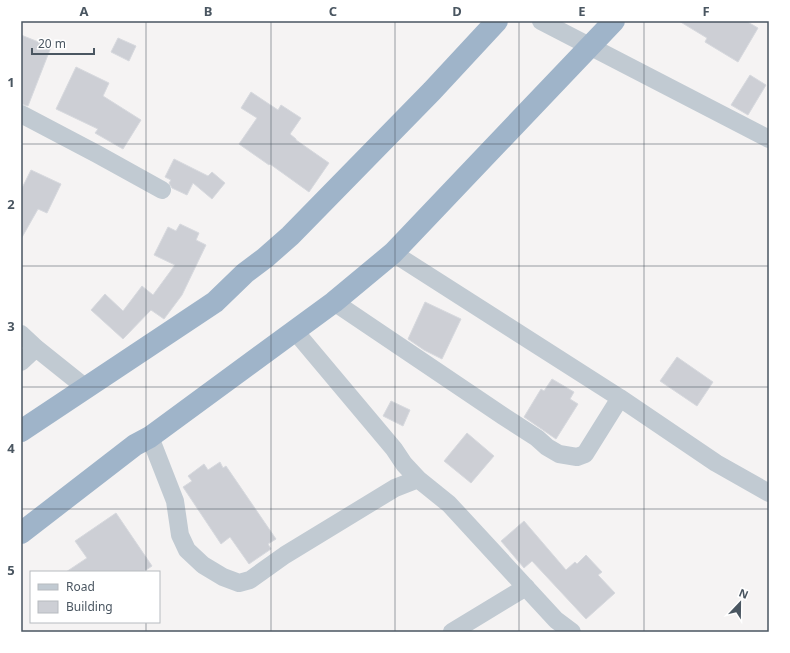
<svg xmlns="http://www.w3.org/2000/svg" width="790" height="653" font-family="'Noto Sans',sans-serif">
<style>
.building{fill:#cdcfd5;stroke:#d7d9de}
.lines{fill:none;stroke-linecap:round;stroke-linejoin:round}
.minor{stroke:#c1cad2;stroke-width:18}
.trunk{stroke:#9fb4c9;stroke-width:22}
.grid{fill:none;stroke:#4a5661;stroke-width:1;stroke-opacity:0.55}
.neatline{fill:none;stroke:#4a5661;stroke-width:1.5}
.grid-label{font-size:13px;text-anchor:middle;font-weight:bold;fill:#4a5661}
</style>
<rect width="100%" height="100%" fill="#f5f3f3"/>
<path class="building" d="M 679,21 L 746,21 L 758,28 L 738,62 L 705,42 L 707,38 Z
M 21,35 L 51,47 L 28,106 L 21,104 Z
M 118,38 L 136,46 L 129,61 L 111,52 Z
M 76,67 L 109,83 L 103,96 L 141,120 L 123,149 L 95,133 L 98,129 L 56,109 Z
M 750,75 L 766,85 L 748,115 L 731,105 Z
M 251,92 L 278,110 L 281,105 L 301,118 L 290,134 L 296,139 L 296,140 L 329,163 L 309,192 L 270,164 L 269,165 L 239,144 L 257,118 L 241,108 Z
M 174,159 L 208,176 L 212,172 L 225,183 L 212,199 L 193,183 L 187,195 L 172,188 L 169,183 L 171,180 L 165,177 Z
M 31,170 L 61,184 L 47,213 L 38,209 L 21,239 L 21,190 Z
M 180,224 L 199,233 L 196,240 L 206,245 L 182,295 L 164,319 L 151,310 L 123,339 L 91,310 L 105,294 L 123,311 L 142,286 L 153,295 L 175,265 L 154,255 L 168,227 L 176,231 Z
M 425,302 L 461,319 L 442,359 L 424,350 L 408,339 Z
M 677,357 L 713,382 L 697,406 L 660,381 Z
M 552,379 L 574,392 L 570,399 L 578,404 L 556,439 L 524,417 L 541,389 L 544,391 Z
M 391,401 L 410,410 L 403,426 L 383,416 Z
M 467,433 L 494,456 L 471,483 L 444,461 Z
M 220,462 L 223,468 L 226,466 L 276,539 L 268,544 L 271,549 L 249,564 L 230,537 L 221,544 L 183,487 L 192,481 L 188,476 L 204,464 L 208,470 Z
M 116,513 L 152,566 L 143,572 L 66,572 L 87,558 L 75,541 Z
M 524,521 L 566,570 L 575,562 L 577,564 L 586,555 L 602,572 L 598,575 L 615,593 L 586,619 L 532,561 L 524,568 L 501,541 Z"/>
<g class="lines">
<path class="minor" d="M 541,21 L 769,139
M 21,114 L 97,154 L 162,190
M 393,253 L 620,398 L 716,463 L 769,493
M 334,302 L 503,416 L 537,438 L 547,447 L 559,454 L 577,457 L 585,454 L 620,398
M 294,330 L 394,449 L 404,464 L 418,479 L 449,504 L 556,620 L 572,632
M 21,334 L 36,348 L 86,388
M 21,362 L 36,348
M 150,437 L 175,501 L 180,535 L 187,550 L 203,565 L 223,577 L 239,583 L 250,580 L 285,555 L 395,488 L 418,479
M 452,632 L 526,587"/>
<path class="trunk" d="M 21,431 L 215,302 L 245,273 L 265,258 L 290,236 L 432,91 L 497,21
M 21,533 L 135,445 L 150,437 L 334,302 L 393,253 L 614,21"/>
</g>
<path class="grid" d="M 146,21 L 146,572M 271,21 L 271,632M 395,21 L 395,632M 519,21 L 519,632M 644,21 L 644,632M 21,144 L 769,144M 21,266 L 769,266M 21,387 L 769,387M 21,509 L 769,509M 146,622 L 146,632"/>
<rect width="790" height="653" fill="none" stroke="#ffffff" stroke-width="44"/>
<rect x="30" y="571" width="130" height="52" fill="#ffffff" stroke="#b7bbc0"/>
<rect x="38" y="584" width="20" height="6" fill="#c1cad2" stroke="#b7bbc0"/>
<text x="66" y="591" font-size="12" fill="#4a5661">Road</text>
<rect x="38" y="601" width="20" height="12" fill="#cdcfd5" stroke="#b7bbc0"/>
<text x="66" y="611" font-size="12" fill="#4a5661">Building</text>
<g transform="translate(740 603) rotate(22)" stroke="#ffffff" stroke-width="3" paint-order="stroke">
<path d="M0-3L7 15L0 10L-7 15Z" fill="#4a5661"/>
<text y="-6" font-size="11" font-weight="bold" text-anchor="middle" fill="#4a5661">N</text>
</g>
<path d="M32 48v6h62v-6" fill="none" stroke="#4a5661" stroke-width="2"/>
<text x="38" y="48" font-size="12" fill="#4a5661" stroke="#ffffff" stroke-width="3" paint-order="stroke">20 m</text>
<rect x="22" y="22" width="746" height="609" class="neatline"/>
<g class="grid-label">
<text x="84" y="16">A</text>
<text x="208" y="16">B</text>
<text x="333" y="16">C</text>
<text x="457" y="16">D</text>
<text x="582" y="16">E</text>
<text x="706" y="16">F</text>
<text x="11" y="87">1</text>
<text x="11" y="209">2</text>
<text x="11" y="331">3</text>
<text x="11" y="453">4</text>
<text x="11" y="575">5</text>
</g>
</svg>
